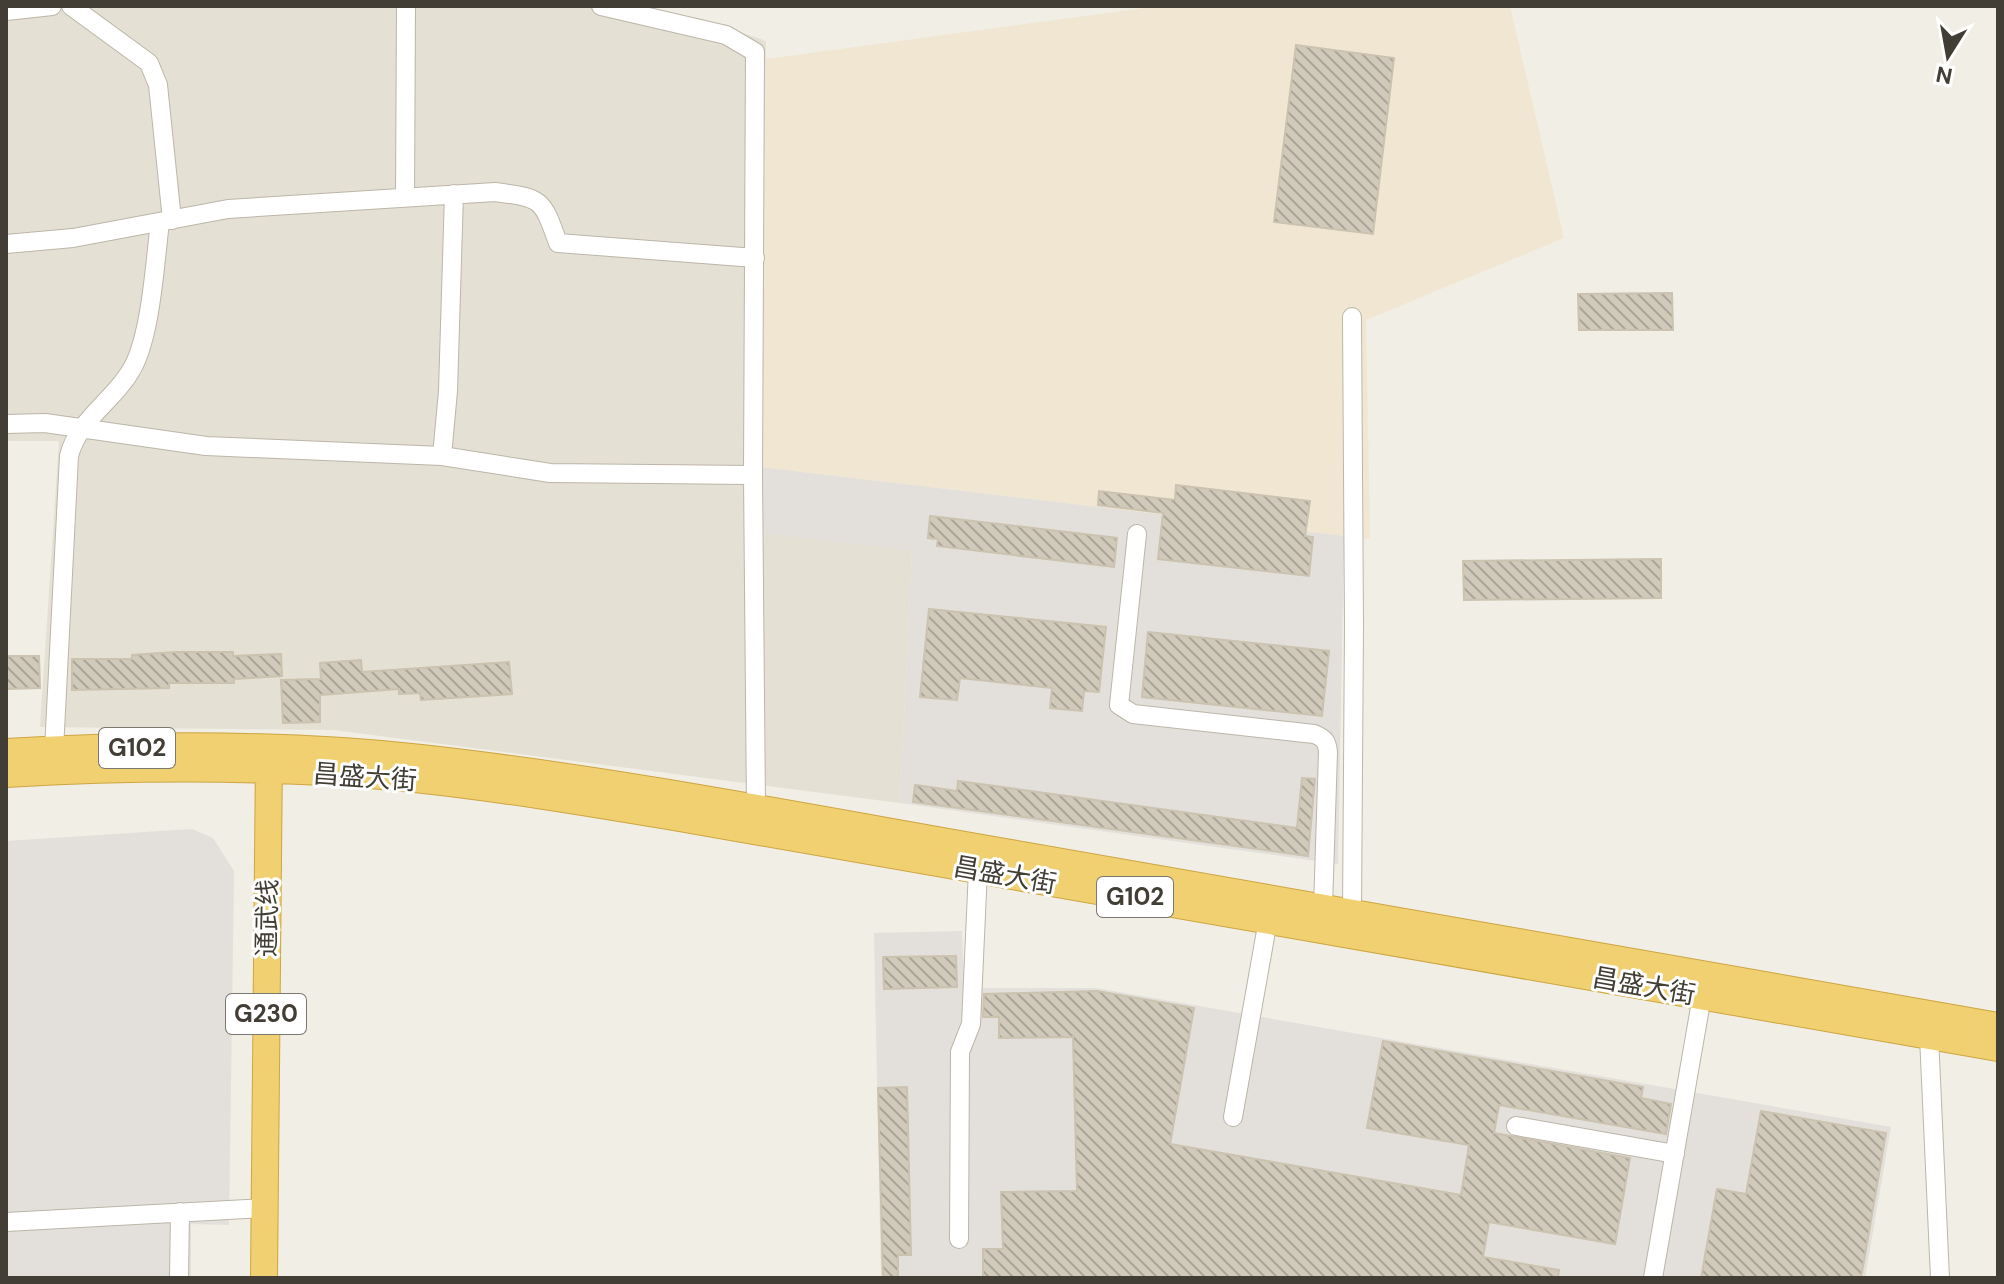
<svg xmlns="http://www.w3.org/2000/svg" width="2004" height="1284" font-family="'DM Sans','Noto Sans SC',sans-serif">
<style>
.residential{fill:#e4e0d3}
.commercial{fill:#f1e6d1}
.industrial{fill:#e3dfda}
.building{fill:url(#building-back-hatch);stroke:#cbc2af;stroke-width:2}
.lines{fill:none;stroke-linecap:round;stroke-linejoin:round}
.minor-casing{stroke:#bbb6a8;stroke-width:20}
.highway-casing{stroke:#cea541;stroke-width:28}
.minor{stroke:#fff;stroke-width:18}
.highway{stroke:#f0d070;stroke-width:26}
.labels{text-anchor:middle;stroke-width:6;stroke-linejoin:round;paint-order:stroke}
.shield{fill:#fff;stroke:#7b7872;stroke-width:2}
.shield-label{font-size:24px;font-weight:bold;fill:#423e35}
.street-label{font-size:26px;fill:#423e35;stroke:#fff}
</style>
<defs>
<pattern id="building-back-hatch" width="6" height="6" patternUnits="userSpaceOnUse" patternTransform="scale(2)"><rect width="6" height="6" fill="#d1cabb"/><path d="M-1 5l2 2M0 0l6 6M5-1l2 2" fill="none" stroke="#aba599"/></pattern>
</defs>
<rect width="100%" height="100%" fill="#f0eee5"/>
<path class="residential" d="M 6,6 L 631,6 L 701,19 L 766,41 L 759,533 L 912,550 L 900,803 L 334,730 L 40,727 L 59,441 L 6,441 Z"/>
<path class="commercial" d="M 1160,6 L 1510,6 L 1564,238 L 1366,320 L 1370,539 L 760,467 L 766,59 Z"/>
<path class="industrial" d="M 760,467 L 1344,536 L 1338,864 L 900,803 L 912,551 L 759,533 Z
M 192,829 L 213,838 L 234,871 L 229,1225 L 191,1224 L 191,1278 L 6,1278 L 6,841 Z
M 962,931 L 964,988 L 1096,988 L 1891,1127 L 1865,1278 L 881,1278 L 874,933 Z"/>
<path class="building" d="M 1296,45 L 1394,58 L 1373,234 L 1274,222 Z
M 1672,293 L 1673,330 L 1579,330 L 1578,294 Z
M 1176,485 L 1310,501 L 1305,536 L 1313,537 L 1309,576 L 1158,559 L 1163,513 L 1098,505 L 1099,491 L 1175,500 Z
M 930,516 L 1117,538 L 1114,567 L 937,546 L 938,539 L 928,538 Z
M 1661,559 L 1661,598 L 1464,600 L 1463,561 Z
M 929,609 L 1106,627 L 1099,692 L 1084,691 L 1082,711 L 1050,708 L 1052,688 L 960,678 L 957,700 L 920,697 Z
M 1148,632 L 1329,651 L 1322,716 L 1142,697 Z
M 176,652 L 233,652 L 233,656 L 281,654 L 282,676 L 234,679 L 234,683 L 169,683 L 169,688 L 72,690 L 72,659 L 132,659 L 132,655 Z
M 6,656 L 39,656 L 40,688 L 6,689 Z
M 361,660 L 362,672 L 509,662 L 512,694 L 421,700 L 420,693 L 399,694 L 399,689 L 320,695 L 320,722 L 283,723 L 281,680 L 321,679 L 320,663 Z
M 1302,778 L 1315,779 L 1308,856 L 913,802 L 915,785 L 957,791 L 958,781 L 1297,828 Z
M 956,956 L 957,987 L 884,989 L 883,957 Z
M 1097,991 L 1194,1008 L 1170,1144 L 1461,1195 L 1469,1145 L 1367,1128 L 1383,1041 L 1643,1087 L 1641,1098 L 1671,1104 L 1666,1134 L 1499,1105 L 1494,1133 L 1630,1158 L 1615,1244 L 1489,1222 L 1483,1257 L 1559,1270 L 1558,1278 L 983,1278 L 983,1249 L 1003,1249 L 1001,1192 L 1077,1191 L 1073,1037 L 999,1038 L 999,1017 L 983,1017 L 984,994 Z
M 907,1087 L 911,1255 L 898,1255 L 898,1278 L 883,1278 L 878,1088 Z
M 1761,1111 L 1886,1133 L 1861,1278 L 1701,1278 L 1717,1189 L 1746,1194 Z"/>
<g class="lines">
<defs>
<path id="minor" d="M 71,6 L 149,63 L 158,85 L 172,220
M 601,6 L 726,35 L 755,52 L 753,475 L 756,809
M 6,11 L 52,6
M 405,197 L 406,6
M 6,244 L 73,238 L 228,209 L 495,192 C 542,198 542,198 558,243 L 755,258
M 6,424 L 45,423 L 206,446 L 442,456 L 550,473 L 753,475
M 442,456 L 448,391 L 454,194
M 1137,534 L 1119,705 L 1133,714 L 1314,734 C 1324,738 1327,741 1328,752 L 1323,908
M 54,750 L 69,456 C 78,420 112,402 130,372 C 151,340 155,261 160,222
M 1352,913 L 1354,625 L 1352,317
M 1929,1036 L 1940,1278
M 1233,1117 L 1268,920
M 1516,1126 L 1675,1154
M 6,1222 L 264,1208
M 959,1239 L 960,1052 L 971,1024 L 978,870
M 179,1278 L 180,1212
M 1653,1278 L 1702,996"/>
<path id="highway" d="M 6,752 C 142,744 285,743 421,758 C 619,780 815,819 1011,853 C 1340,911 1669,968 1998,1026
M 6,774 C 141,766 280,766 415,779 C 499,788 584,802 668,816 L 1998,1048
M 264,1278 L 269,754"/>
</defs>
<use href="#minor" class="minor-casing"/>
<use href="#highway" class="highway-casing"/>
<use href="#minor" class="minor"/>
<use href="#highway" class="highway"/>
</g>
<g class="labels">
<g class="shield">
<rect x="99" y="728" width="76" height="40" rx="6"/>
<rect x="1097" y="877" width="76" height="40" rx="6"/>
<rect x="226" y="994" width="80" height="40" rx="6"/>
</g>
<g class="shield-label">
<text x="137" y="756">G102</text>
<text x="1135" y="905">G102</text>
<text x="266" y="1022">G230</text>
</g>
<g class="street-label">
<text transform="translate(365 777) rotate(4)" y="9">昌盛大街</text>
<text transform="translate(1005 875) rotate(10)" y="9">昌盛大街</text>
<text transform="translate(267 918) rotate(-89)" y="9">通武线</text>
<text transform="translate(1644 986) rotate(10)" y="9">昌盛大街</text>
</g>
</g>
<rect width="2004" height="1284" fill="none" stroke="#423e35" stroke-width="16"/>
<g transform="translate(1948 56) rotate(191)" stroke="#ffffff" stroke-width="6" paint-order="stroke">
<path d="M0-6L14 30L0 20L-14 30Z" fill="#423e35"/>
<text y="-12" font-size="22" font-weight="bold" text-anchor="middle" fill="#423e35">N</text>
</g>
</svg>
